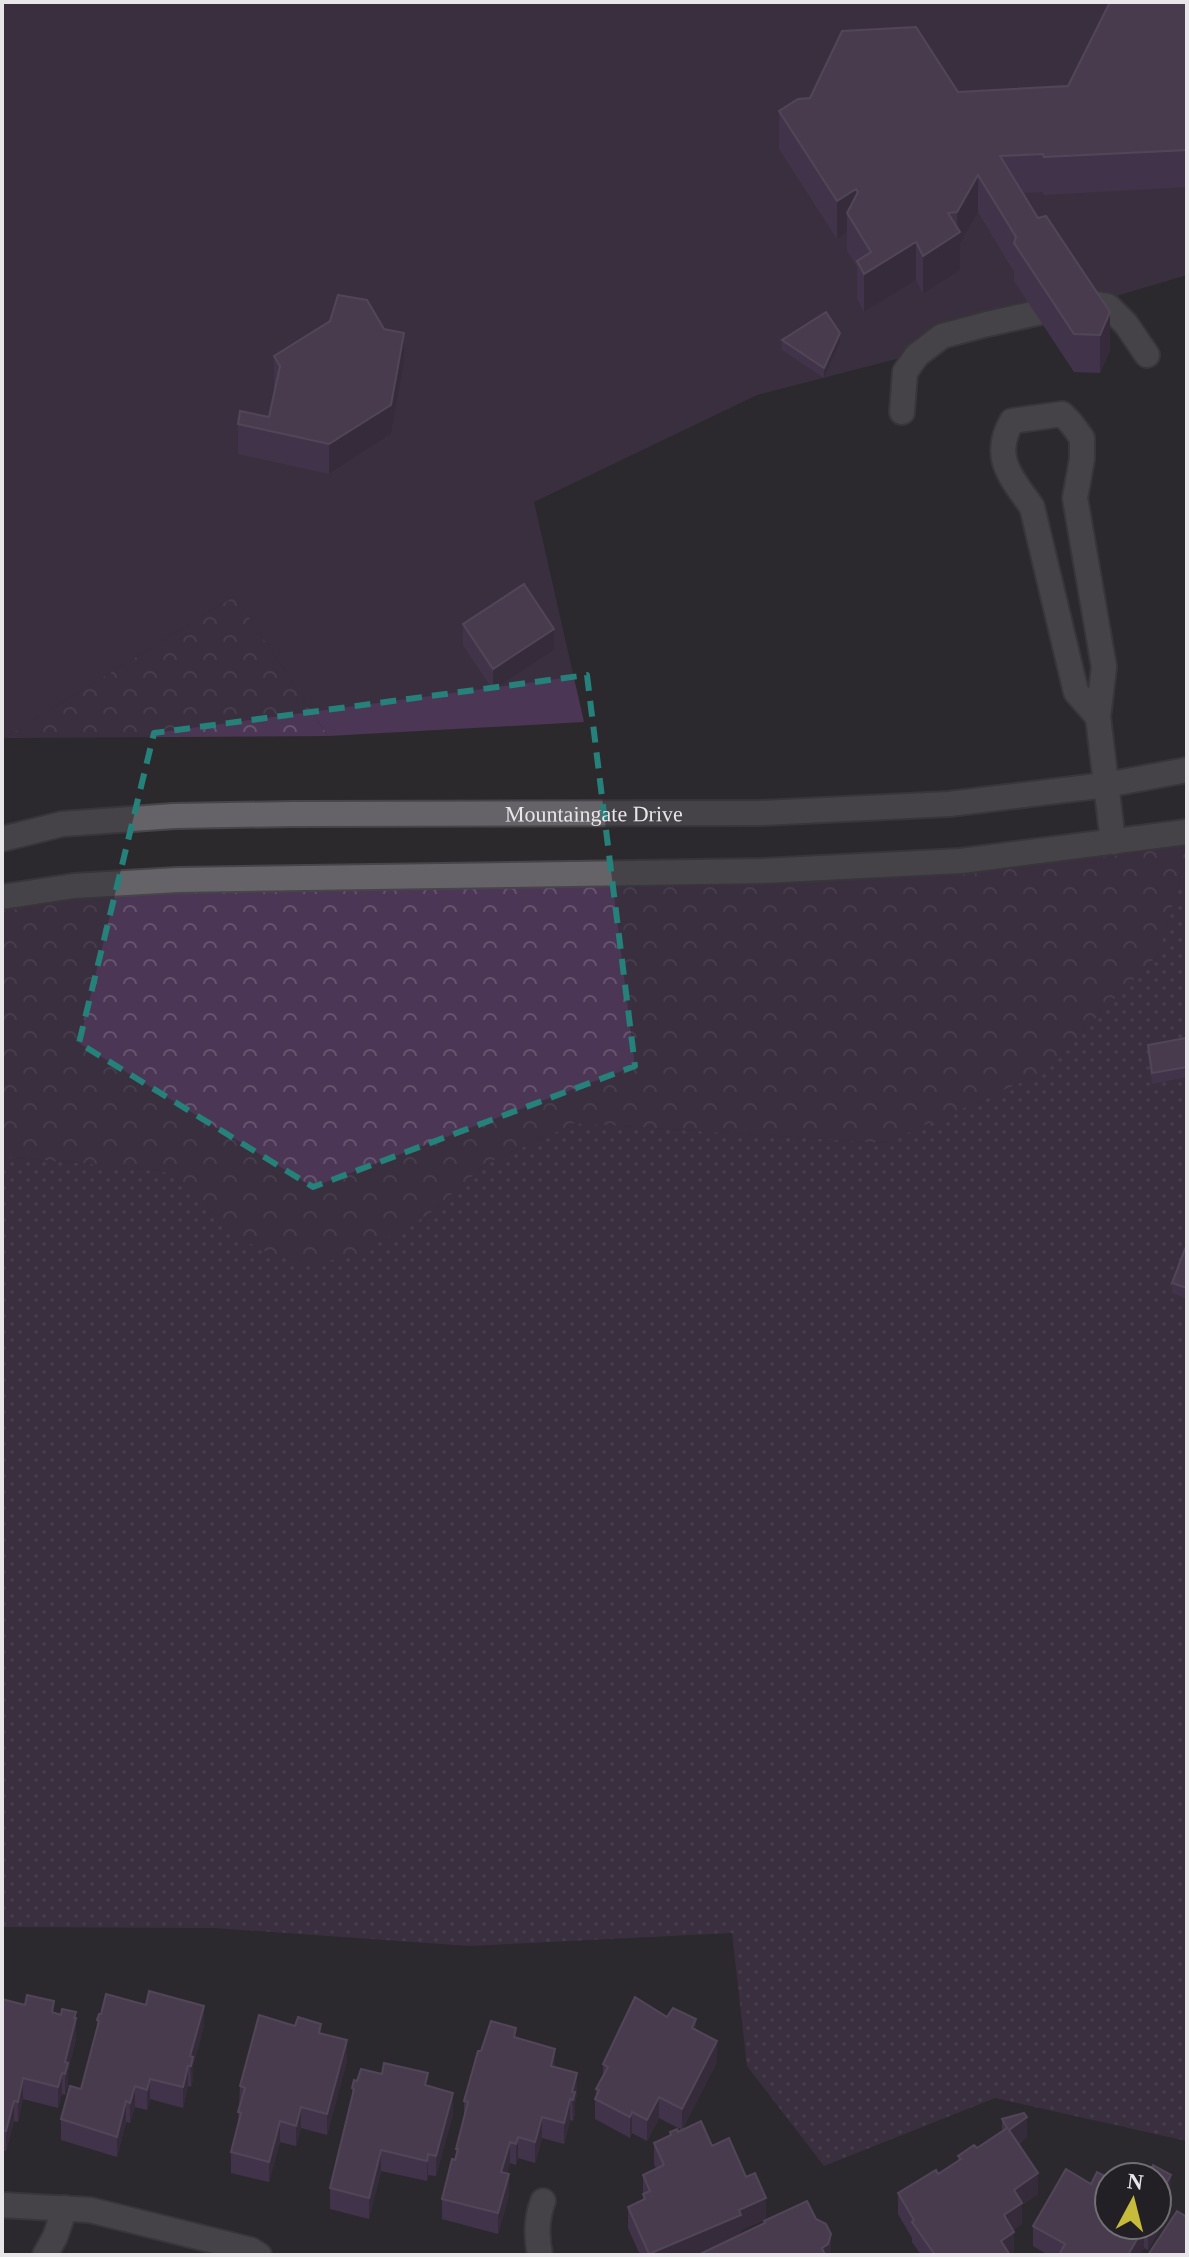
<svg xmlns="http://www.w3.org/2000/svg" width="1189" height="2257" font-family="Georgia,serif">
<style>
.grass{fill:url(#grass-dots)}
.forest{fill:url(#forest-crowns)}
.green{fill:#4c3656}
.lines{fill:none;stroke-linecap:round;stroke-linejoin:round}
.minor-casing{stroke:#474549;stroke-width:28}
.minor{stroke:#666368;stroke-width:24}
.wall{fill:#5c3f6a}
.shaded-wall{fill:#422e4c}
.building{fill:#6b5177;stroke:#7e6889;stroke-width:2}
.marked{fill:none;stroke:#25817a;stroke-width:6;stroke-dasharray:16 10;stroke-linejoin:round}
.labels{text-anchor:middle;stroke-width:6;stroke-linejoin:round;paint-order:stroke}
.street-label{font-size:22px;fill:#e8e6e9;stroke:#222024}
</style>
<defs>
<pattern id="grass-dots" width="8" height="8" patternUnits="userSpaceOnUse" patternTransform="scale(2)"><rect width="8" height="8" fill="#4c3656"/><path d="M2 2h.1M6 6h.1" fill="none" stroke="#66536e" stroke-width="1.8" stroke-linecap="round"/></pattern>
<pattern id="forest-crowns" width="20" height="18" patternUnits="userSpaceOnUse" patternTransform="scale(2)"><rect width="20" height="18" fill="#4c3656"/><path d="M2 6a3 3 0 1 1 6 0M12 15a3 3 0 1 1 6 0" fill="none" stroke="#66536e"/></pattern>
</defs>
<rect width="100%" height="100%" fill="#2c292d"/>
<path class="grass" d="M 1187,857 L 1187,2141 L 995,2098 L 824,2166 L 747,2066 L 732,1933 L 470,1946 L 215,1928 L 2,1927 L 2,1157 L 129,1167 L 166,1172 L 195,1192 L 220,1223 L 261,1250 L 307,1264 L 429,1214 L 486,1164 L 575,1123 L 884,1143 L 1042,1073 L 1158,955 Z"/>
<path class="forest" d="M 235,596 L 328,736 L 4,738 Z
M 1187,832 L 1187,857 L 1158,955 L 1042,1073 L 884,1143 L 575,1123 L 486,1164 L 429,1214 L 356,1256 L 307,1264 L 261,1250 L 220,1223 L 195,1192 L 166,1172 L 129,1167 L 2,1157 L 2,897 L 761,871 Z"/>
<path class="green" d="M 2,2 L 1187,2 L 1187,275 L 958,343 L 757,395 L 534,502 L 584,722 L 328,736 L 235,596 L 4,738 L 2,736 Z"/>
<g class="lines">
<defs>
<g id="minor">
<path d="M 902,412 L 905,372 L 917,355 L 942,336 L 987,324 L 1086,302 L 1108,306 L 1126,324 L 1147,355"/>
<path d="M 1062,414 L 1071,423 L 1082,438 L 1082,459 L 1075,498 L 1104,667 L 1098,717 L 1076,692 L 1032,507 C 1011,477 991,457 1012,421 Z"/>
<path d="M 1098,717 L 1113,842"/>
<path id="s1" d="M 2,839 L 62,824 L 174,816 L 293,814 L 761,813 L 949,804 L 1106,785 L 1187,770"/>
<path d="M 2,897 L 74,886 L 178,880 L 762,871 L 961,861 L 1187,832"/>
<path d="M 2,2205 L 90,2210 L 251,2250 L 259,2255"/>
<path d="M 45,2255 L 55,2237 L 65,2208"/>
<path d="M 540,2255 C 536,2236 536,2219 543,2201"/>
</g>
</defs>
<use href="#minor" class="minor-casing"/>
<use href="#minor" class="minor"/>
</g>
<path class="wall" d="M 1187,2 L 1187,187 L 1044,195 L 1043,192 L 1023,193 L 1110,350 L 1100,373 L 1074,372 L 1014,281 L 1014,272 L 978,212 L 960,244 L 960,270 L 923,294 L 916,280 L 864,312 L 857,299 L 857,267 L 847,251 L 847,232 L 837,239 L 779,149 L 779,111 L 958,92 L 1068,86 Z
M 782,340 L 840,343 L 824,378 L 782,350 Z
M 274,356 L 404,363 L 391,434 L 329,474 L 238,454 L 238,424 L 269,417 L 275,388 L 274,386 Z
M 463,624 L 554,650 L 493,690 L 463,645 Z
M 1187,1042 L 1187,1077 L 1152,1084 L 1148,1056 L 1148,1045 Z
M 1187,1250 L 1187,1299 L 1172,1293 L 1172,1283 Z
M 2,1999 L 76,2018 L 76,2039 L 68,2071 L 68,2084 L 65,2095 L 62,2094 L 58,2108 L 23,2099 L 18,2122 L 14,2121 L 6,2151 L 2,2150 Z
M 667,2017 L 696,2031 L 717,2062 L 682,2130 L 712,2146 L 766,2219 L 741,2230 L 741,2235 L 764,2224 L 764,2221 L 831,2255 L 726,2242 L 695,2255 L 640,2255 L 628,2228 L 628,2207 L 643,2200 L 643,2175 L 656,2169 L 654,2164 L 654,2143 L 670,2136 L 670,2132 L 682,2130 L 659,2118 L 647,2141 L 632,2133 L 630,2138 L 595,2119 L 595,2099 L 596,2095 L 596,2089 L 603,2077 L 603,2064 Z
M 97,2020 L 204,2026 L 193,2066 L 193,2078 L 191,2087 L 188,2086 L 183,2108 L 150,2099 L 147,2110 L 135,2107 L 130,2123 L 126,2122 L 117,2157 L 61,2140 L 61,2119 L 81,2089 L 97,2031 Z
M 321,2034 L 347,2061 L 327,2135 L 301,2128 L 296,2146 L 280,2142 L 269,2182 L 231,2173 L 231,2152 L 238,2125 L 240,2086 Z
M 516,2038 L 555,2067 L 577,2094 L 575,2102 L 575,2113 L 573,2121 L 570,2120 L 564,2144 L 542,2138 L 535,2163 L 518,2158 L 516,2165 L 510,2163 L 507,2173 L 509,2195 L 498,2234 L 442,2219 L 442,2199 L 456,2157 L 456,2149 L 464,2119 L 464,2101 L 481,2051 Z
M 428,2086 L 453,2114 L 436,2176 L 428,2175 L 427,2181 L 381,2171 L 369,2219 L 330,2209 L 330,2188 L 352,2099 L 352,2088 Z
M 1002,2119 L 1027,2137 L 1019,2144 L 1038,2194 L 1022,2205 L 1022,2224 L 1013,2230 L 1014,2252 L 1010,2255 L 921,2255 L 912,2242 L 912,2238 L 898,2214 L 898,2193 L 938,2174 L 958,2161 L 958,2156 L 977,2148 L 1002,2131 Z
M 1157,2177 L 1171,2196 L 1160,2214 L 1160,2228 L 1148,2250 L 1144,2248 L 1140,2255 L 1048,2255 L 1033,2246 L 1033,2226 L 1109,2225 Z"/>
<path class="shaded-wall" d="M 978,175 L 978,212 L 960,244 L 960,270 L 923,294 L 923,256 L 957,235 L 957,212 Z
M 856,189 L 856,227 L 847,213 L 847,232 L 837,239 L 837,201 Z
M 916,242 L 916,280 L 864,312 L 864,274 Z
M 1110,312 L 1110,350 L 1100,373 L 1100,335 Z
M 404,333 L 404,363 L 391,434 L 329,474 L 329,444 Z
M 840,333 L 840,343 L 824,378 L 824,368 Z
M 554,629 L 554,650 L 493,690 L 493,669 Z
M 204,2006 L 204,2026 L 193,2066 L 193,2078 L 191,2087 L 190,2056 Z
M 76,2012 L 76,2039 L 68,2071 L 68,2084 L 65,2095 L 65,2062 Z
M 696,2019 L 696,2039 L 692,2028 Z
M 347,2040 L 347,2061 L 327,2135 L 327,2114 Z
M 717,2041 L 717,2062 L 682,2130 L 682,2109 Z
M 555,2049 L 555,2069 L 551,2066 Z
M 188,2066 L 188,2086 L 183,2108 L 183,2087 Z
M 62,2073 L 62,2094 L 58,2108 L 58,2087 Z
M 577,2073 L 577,2094 L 575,2102 L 575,2113 L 573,2121 L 572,2092 Z
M 23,2078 L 23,2099 L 18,2122 L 18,2102 Z
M 150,2079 L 150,2099 L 147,2110 L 147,2090 Z
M 135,2086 L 135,2107 L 130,2123 L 130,2103 Z
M 453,2093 L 453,2114 L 436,2176 L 436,2156 Z
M 659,2097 L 659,2118 L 647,2141 L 647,2120 Z
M 570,2099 L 570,2120 L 564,2144 L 564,2123 Z
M 14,2101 L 14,2121 L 6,2151 L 6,2131 Z
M 126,2101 L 126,2122 L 117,2157 L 117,2137 Z
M 301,2107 L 301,2128 L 296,2146 L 296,2126 Z
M 632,2112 L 632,2133 L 630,2138 L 630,2117 Z
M 542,2117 L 542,2138 L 535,2163 L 535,2142 Z
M 1027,2117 L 1027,2137 L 1009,2151 L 1009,2130 Z
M 280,2121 L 280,2142 L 269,2182 L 269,2162 Z
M 518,2137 L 518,2158 L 516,2165 L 516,2144 Z
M 510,2142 L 510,2163 L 501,2192 L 501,2172 Z
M 381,2150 L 381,2171 L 369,2219 L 369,2198 Z
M 428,2154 L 428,2175 L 427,2181 L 427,2161 Z
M 1038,2173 L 1038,2194 L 1022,2205 L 1022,2224 L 1004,2236 L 1004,2215 L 1014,2190 Z
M 509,2174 L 509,2195 L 498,2234 L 498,2213 Z
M 1171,2175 L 1171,2196 L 1160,2214 L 1160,2228 L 1148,2250 L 1148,2229 L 1150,2225 L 1157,2225 L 1157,2194 L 1158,2193 L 1158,2211 L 1160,2208 L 1160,2195 Z
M 766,2198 L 766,2219 L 741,2230 L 741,2236 L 695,2255 L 649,2255 L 649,2254 Z
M 1144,2227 L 1144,2248 L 1140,2255 L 1128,2255 Z
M 1014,2232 L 1014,2252 L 1010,2255 L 1001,2241 Z
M 831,2234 L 831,2255 L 822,2255 L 822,2248 Z"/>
<path class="building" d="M 1110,2 L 1187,2 L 1187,150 L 1044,157 L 1043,154 L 1000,156 L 1038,218 L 1046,216 L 1110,312 L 1100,335 L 1074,334 L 1014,243 L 1016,237 L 978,175 L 957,212 L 948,213 L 960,232 L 923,256 L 916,242 L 864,274 L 857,261 L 871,252 L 847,213 L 858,192 L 856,189 L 837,201 L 779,111 L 798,99 L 810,98 L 842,31 L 916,27 L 958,92 L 1068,86 Z
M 338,295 L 367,300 L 384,329 L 404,333 L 391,405 L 329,444 L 238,424 L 240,411 L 269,417 L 280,366 L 274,356 L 330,321 Z
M 826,312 L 840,333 L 824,368 L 782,340 Z
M 524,584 L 554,629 L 493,669 L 463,624 Z
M 1186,1038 L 1187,1067 L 1152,1073 L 1148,1045 Z
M 1185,1249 L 1187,1250 L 1187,1288 L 1172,1283 Z
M 149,1991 L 204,2006 L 190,2056 L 193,2057 L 191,2066 L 188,2066 L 183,2087 L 150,2079 L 147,2090 L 135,2086 L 130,2103 L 126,2101 L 117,2137 L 61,2119 L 70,2086 L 81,2089 L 99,2021 L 97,2020 L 99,2014 L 101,2014 L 106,1994 L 146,2005 Z
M 27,1995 L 54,2001 L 52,2012 L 61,2015 L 62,2009 L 76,2012 L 74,2018 L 76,2018 L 65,2062 L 68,2063 L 65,2074 L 62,2073 L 58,2087 L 23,2078 L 18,2102 L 14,2101 L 6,2131 L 2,2130 L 2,1999 L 25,2005 Z
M 635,1997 L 667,2017 L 673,2008 L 696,2019 L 692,2028 L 717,2041 L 682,2109 L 659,2097 L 647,2120 L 632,2112 L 630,2117 L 595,2099 L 599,2090 L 596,2089 L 608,2067 L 603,2064 Z
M 259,2015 L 295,2026 L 298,2017 L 321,2024 L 319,2033 L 347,2040 L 327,2114 L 301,2107 L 296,2126 L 280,2121 L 269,2162 L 231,2152 L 241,2113 L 238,2112 L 245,2088 L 240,2086 Z
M 491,2021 L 516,2028 L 514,2037 L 555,2049 L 551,2066 L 577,2073 L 572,2092 L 575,2092 L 573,2100 L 570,2099 L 564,2123 L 542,2117 L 535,2142 L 518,2137 L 516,2144 L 510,2142 L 501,2172 L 509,2174 L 498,2213 L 442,2199 L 452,2159 L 455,2160 L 458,2149 L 456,2149 L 468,2102 L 464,2101 L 478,2051 L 481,2051 Z
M 384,2063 L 428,2073 L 425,2085 L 453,2093 L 436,2156 L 428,2154 L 427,2161 L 381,2150 L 369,2198 L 330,2188 L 354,2089 L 352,2088 L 354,2080 L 357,2081 L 361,2069 L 382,2074 Z
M 1024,2113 L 1027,2117 L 1009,2130 L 1038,2173 L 1014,2190 L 1022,2203 L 1004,2215 L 1014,2232 L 1001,2241 L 1010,2255 L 935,2255 L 912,2222 L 914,2220 L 898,2193 L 936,2170 L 938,2174 L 961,2159 L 958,2156 L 974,2145 L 977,2148 L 1007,2128 L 1002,2119 Z
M 701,2121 L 712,2146 L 729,2138 L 746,2177 L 755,2173 L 766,2198 L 739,2210 L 741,2215 L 649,2254 L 628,2207 L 645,2199 L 643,2194 L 650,2191 L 643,2175 L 664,2165 L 654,2143 L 671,2135 L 670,2132 L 677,2129 L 678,2132 Z
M 1153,2165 L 1171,2175 L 1160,2195 L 1158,2193 L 1157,2194 L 1157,2177 L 1146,2177 Z
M 1066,2169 L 1091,2184 L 1097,2172 L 1109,2178 L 1109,2225 L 1150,2225 L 1148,2229 L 1144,2227 L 1128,2255 L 1059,2255 L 1065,2244 L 1033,2226 Z
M 807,2201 L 816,2219 L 826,2224 L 831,2234 L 828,2244 L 822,2248 L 825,2255 L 698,2255 L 765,2223 L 764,2221 Z
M 1177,2211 L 1187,2217 L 1187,2255 L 1148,2255 Z"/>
<path d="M0 0H1189V2257H0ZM 587,675 L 635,1066 L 313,1187 L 79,1043 L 154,733 Z" fill="#2c292d" fill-opacity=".55" fill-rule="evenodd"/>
<path class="marked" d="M 587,675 L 635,1066 L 313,1187 L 79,1043 L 154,733 Z"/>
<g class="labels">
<g class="street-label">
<text dy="8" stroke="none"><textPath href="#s1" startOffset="594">Mountaingate Drive</textPath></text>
</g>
</g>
<rect width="1189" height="2257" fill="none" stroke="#e8e6e9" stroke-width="8"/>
<g transform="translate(1133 2201) rotate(7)"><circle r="38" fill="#222024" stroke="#716f73" stroke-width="2"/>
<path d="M0-6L14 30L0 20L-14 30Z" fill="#c7bb3c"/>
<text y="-12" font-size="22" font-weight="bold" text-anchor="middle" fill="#e8e6e9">N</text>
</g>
</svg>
